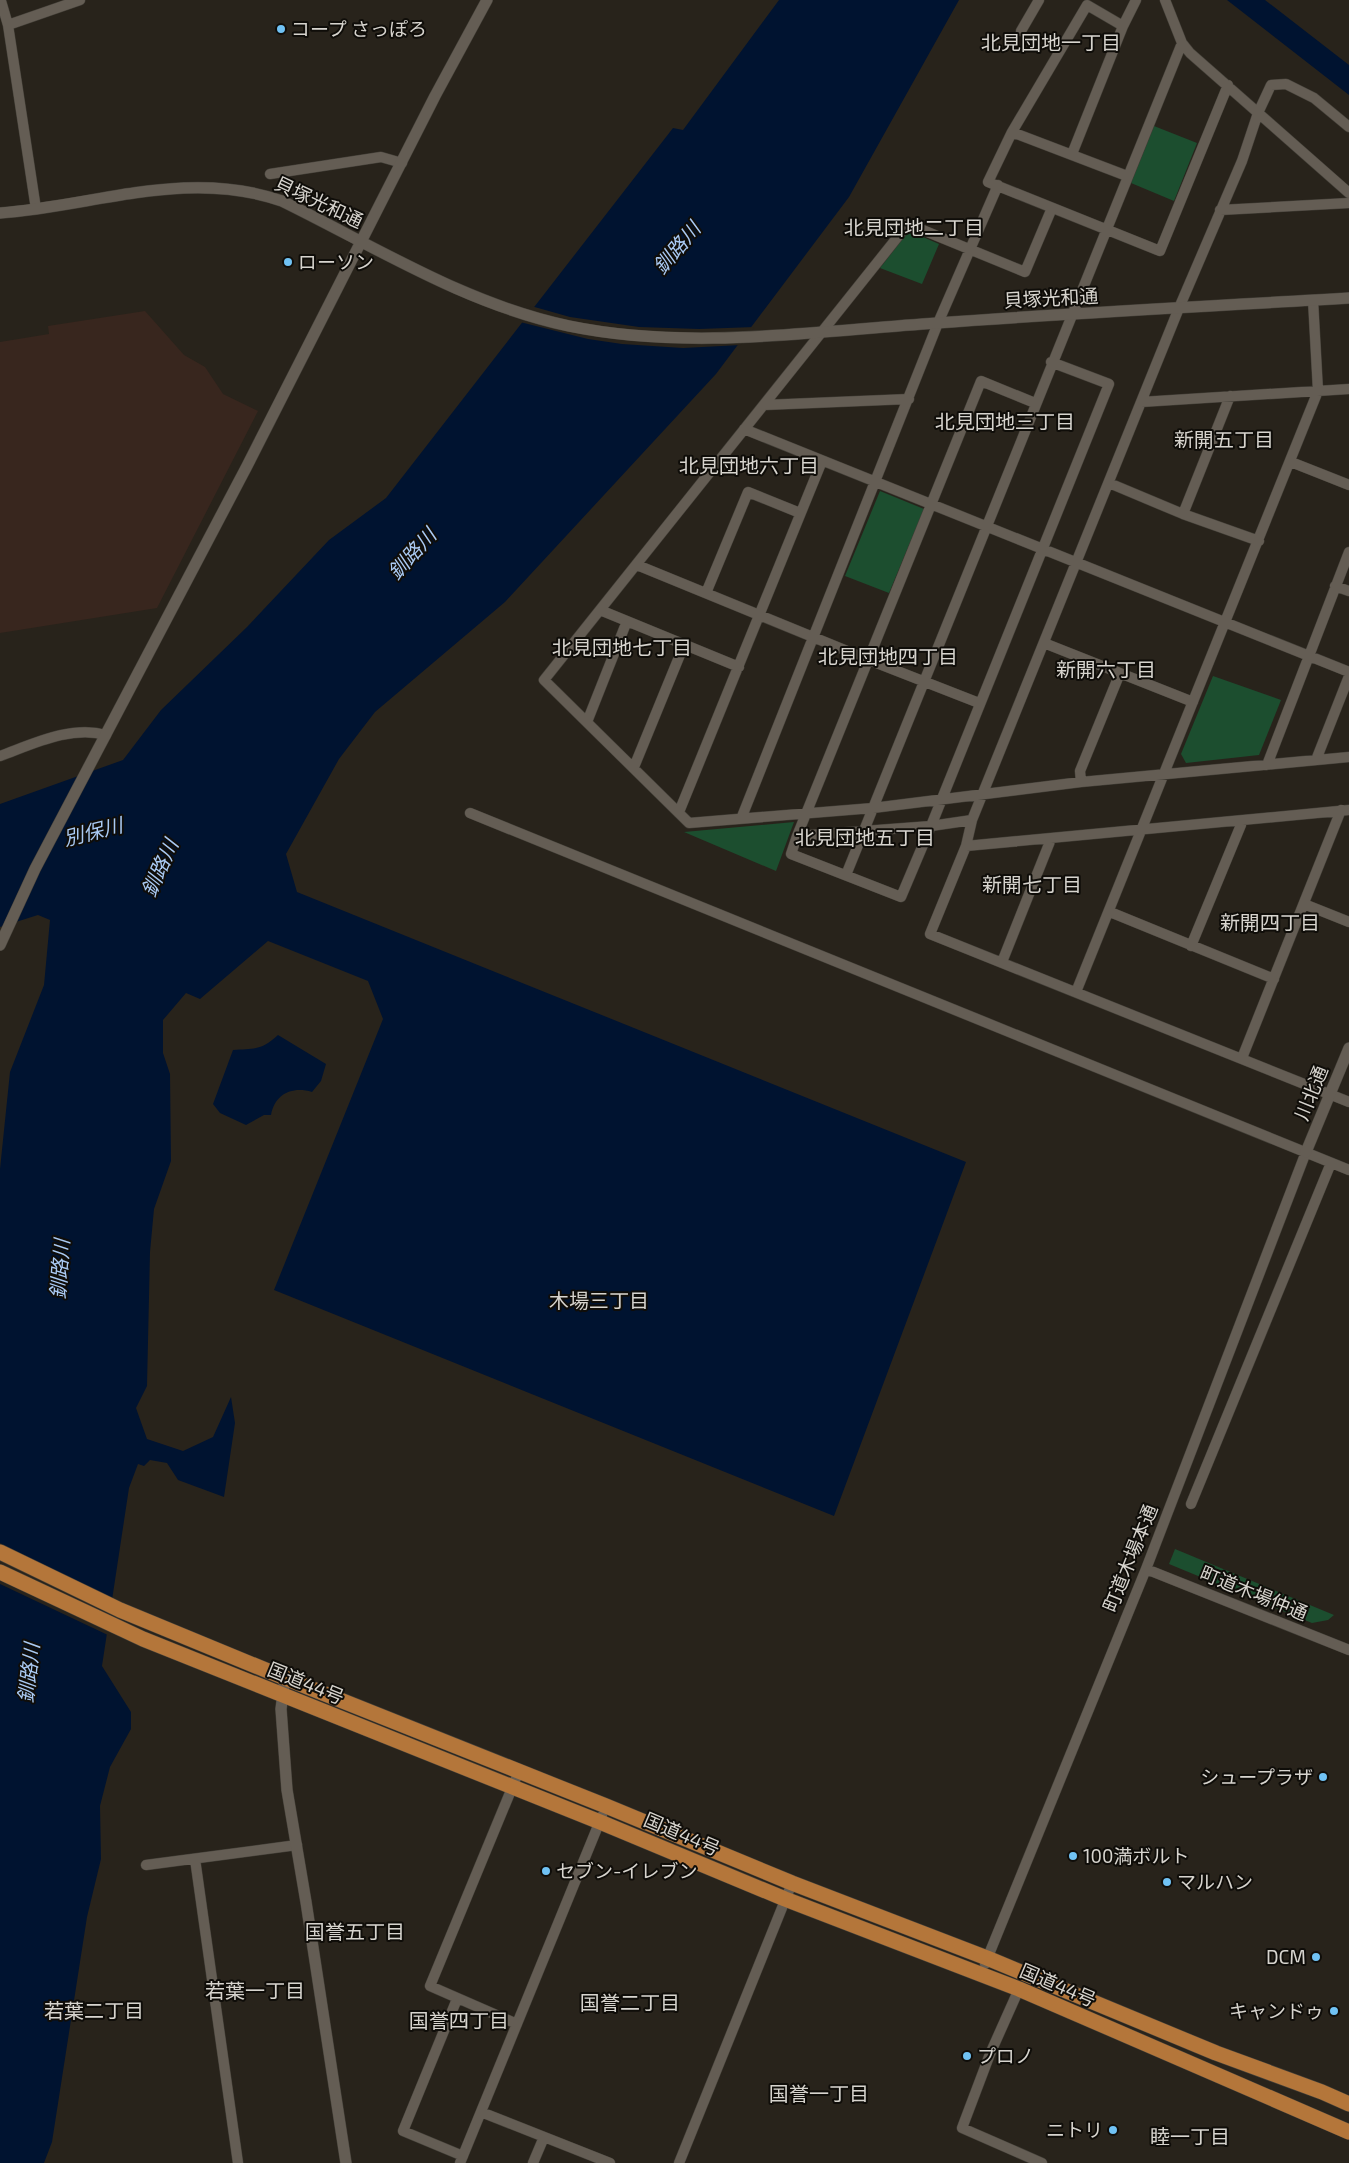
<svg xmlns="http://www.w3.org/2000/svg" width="1349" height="2163" font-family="'Exo 2','Noto Sans JP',sans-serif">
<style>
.industrial{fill:#38261e}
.green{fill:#1c4e2f}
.water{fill:#001330}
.pier{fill:#28231b}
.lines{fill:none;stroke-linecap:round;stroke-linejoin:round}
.minor-casing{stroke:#444039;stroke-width:11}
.tertiary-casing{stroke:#444039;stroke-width:12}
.trunk-casing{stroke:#444039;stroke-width:16}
.minor{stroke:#645d54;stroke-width:10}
.tertiary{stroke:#645d54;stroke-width:11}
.trunk{stroke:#b4763a;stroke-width:15}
.poi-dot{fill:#70c2f4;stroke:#0f0d09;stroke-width:2}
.labels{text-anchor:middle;stroke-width:4;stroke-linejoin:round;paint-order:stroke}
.poi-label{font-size:19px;fill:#d7d4ce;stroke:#0f0d09;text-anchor:start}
.street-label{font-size:19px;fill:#d7d4ce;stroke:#0f0d09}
.neighbourhood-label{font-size:20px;fill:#d7d4ce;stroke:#0f0d09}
.water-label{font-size:20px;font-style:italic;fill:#aacaf3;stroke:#0f0d09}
</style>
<rect width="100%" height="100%" fill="#28231b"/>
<path class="industrial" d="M 145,311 L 184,355 L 205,367 L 223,394 L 258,411 L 157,608 L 0,633 L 0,342 L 49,334 L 48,326 Z"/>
<path class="green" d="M 1154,126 L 1197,143 L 1174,201 L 1131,183 Z
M 909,231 L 939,244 L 922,284 L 880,268 Z
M 880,491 L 924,509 L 889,593 L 845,576 Z
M 1213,676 L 1281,700 L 1259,755 L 1186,763 L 1181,754 Z
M 794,822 L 776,871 L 684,832 Z
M 1175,1549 L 1334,1615 L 1328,1620 L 1312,1623 L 1169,1564 Z"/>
<path class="water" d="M 779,0 L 959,0 L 849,197 L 716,374 L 505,602 L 375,712 L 339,759 L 286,854 L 297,892 L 966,1162 L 834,1516 L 274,1290 L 383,1019 L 368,981 L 268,941 L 200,999 L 186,993 L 163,1020 L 163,1053 L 170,1074 L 171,1161 L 154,1209 L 150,1252 L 147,1386 L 136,1408 L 147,1439 L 183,1451 L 213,1437 L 231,1397 L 235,1423 L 224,1497 L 178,1480 L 167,1463 L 150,1460 L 144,1466 L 138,1464 L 129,1488 L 102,1666 L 131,1712 L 131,1729 L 110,1767 L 100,1806 L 101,1859 L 87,1917 L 52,2142 L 44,2163 L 0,2163 L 0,1169 L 10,1072 L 44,985 L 50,920 L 38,915 L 0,927 L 0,804 L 123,760 L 161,710 L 247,627 L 329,540 L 386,498 L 673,128 L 683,130 Z
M 1227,0 L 1265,0 L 1349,65 L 1349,95 Z
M 278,1035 L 326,1064 L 321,1081 L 312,1092 C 292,1086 275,1094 271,1115 L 264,1115 L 246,1125 L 220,1113 L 213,1104 L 233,1050 C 254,1049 262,1050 278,1035 Z"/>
<path class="pier" d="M 531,306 L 570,317 L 639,327 L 699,329 L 755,327 L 741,345 L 683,348 L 622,344 L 588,339 L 520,322 Z
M 0,1543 L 115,1600 L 110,1636 L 0,1584 Z"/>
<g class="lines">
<defs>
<path id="minor" d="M 1165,0 L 1182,43 L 1190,53 L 1349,193
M 1,1 L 8,25 L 36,209
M 8,25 L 80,0
M 1123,26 L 1087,5 L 1012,132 L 988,182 L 1160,251 L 1228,85
M 1021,31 L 1039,0
M 1349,127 L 1314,98 L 1286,84 L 1271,85 L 1258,113 L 1242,161 L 1179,308 L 972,820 L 966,846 L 930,934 L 1349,1102
M 1012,132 L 1127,176
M 1072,154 L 1123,26 L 1136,0
M 270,174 L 381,157 L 402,163
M 1052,208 L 1025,272 L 908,224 L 544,680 L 689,823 L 873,808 L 1081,782 L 1349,757
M 1220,210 L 1349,203
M 1141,402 L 1349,389
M 764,405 L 909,399
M 744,429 L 1349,672
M 1291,462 L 1349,485
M 1109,483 L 1183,514 L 1259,541
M 1183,514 L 1230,396
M 637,565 L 869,660 L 979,703
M 1335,586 L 1349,591
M 706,593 L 748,492 L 800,513
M 600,610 L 739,667
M 1044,643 L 1193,702
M 587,722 L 627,621
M 0,756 C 33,744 71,725 106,735
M 1316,760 L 1349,676
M 1267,765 L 1349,552
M 634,767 L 684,645
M 1081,782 L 1080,771 L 1120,673
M 679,812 L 822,461
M 470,813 L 1349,1170
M 741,819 L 938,323 L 998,185
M 972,820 L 931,826 L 797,836 L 791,854 L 901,897 L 931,826 L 1109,384 L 1051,362
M 797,836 L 981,381 L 1035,403
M 966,846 L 1349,810
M 846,875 L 1182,43
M 1304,904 L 1349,922
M 1110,912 L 1274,979
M 1191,946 L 1243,820
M 1002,962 L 1051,839
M 1076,992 L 1318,391 L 1313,300
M 1242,1058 L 1341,810
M 1191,1504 L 1331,1163
M 1146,1569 L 1349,1650
M 195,1859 L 238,2163
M 146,1865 L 297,1845
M 985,1964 L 1146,1569 L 1306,1152
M 1019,1989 L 990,2054 L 962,2128 L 1042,2163
M 457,1999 L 403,2131 L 463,2156
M 517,2024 L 430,1986 L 519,1771
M 481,2112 L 610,2163
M 460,2163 L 602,1816
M 533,2163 L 544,2137
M 679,2163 L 792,1883"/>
<path id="tertiary" d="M 0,213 C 95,206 187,168 282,201 C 376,247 465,304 569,326 C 690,351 815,331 937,323 C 1074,313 1212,306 1349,298
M 0,945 L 35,869 L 247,466 L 435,96 L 487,0
M 1306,1152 L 1349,1048
M 285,1678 L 281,1709 L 287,1790 L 306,1902 L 346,2163"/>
<path id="trunk" d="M 0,1552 L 120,1610 L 285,1678 L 606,1806 L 792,1883 L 987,1958 L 1216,2053 L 1322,2092 L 1349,2104
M 0,1572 L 143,1639 L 600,1822 L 785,1899 L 1019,1989 L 1349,2132"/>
</defs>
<use href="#minor" class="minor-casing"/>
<use href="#tertiary" class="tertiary-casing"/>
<use href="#trunk" class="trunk-casing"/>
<use href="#minor" class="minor"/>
<use href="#tertiary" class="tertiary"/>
<use href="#trunk" class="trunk"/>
</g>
<g class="poi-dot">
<circle cx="281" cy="29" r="5"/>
<circle cx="288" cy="262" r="5"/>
<circle cx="1323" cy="1777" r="5"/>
<circle cx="1073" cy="1856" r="5"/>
<circle cx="546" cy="1871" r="5"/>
<circle cx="1167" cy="1882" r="5"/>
<circle cx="1316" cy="1957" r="5"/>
<circle cx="1334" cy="2011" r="5"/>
<circle cx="967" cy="2056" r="5"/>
<circle cx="1113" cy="2130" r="5"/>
</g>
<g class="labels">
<g class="poi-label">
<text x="291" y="36">コープ さっぽろ</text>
<text x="298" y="269">ローソン</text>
<text x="1313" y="1784" text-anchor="end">シュープラザ</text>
<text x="1083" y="1863">100満ボルト</text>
<text x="556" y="1878">セブン-イレブン</text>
<text x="1177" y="1889">マルハン</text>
<text x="1306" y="1964" text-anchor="end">DCM</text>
<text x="1324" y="2018" text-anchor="end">キャンドゥ</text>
<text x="977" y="2063">プロノ</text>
<text x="1103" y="2137" text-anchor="end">ニトリ</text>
</g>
<g class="street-label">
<text transform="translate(319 202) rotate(25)" y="7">貝塚光和通</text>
<text transform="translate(1051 298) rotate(-3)" y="7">貝塚光和通</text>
<text transform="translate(1311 1093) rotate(-68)" y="7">川北通</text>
<text transform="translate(1130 1558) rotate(-68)" y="7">町道木場本通</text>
<text transform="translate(1254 1593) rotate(22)" y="7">町道木場仲通</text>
<text transform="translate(306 1683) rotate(22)" y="7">国道44号</text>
<text transform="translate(682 1834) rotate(23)" y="7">国道44号</text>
<text transform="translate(1058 1985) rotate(23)" y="7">国道44号</text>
</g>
<g class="neighbourhood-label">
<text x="1051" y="50">北見団地一丁目</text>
<text x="914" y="235">北見団地二丁目</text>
<text x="1005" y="429">北見団地三丁目</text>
<text x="1224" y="447">新開五丁目</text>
<text x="749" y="473">北見団地六丁目</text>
<text x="622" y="655">北見団地七丁目</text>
<text x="888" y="664">北見団地四丁目</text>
<text x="1106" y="677">新開六丁目</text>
<text x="865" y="845">北見団地五丁目</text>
<text x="1032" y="892">新開七丁目</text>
<text x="1270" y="930">新開四丁目</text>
<text x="599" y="1308">木場三丁目</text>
<text x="355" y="1939">国誉五丁目</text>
<text x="255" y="1998">若葉一丁目</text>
<text x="630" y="2010">国誉二丁目</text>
<text x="94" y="2018">若葉二丁目</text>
<text x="459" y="2028">国誉四丁目</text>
<text x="819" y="2101">国誉一丁目</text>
<text x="1190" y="2144">睦一丁目</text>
</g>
<g class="water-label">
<text transform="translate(677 248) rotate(-50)" y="7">釧路川</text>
<text transform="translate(412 554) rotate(-48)" y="7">釧路川</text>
<text transform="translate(93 832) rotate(-14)" y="7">別保川</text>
<text transform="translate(160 868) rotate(-66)" y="7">釧路川</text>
<text transform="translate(60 1269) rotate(-86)" y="7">釧路川</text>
<text transform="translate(29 1673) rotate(-84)" y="7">釧路川</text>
</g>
</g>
</svg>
